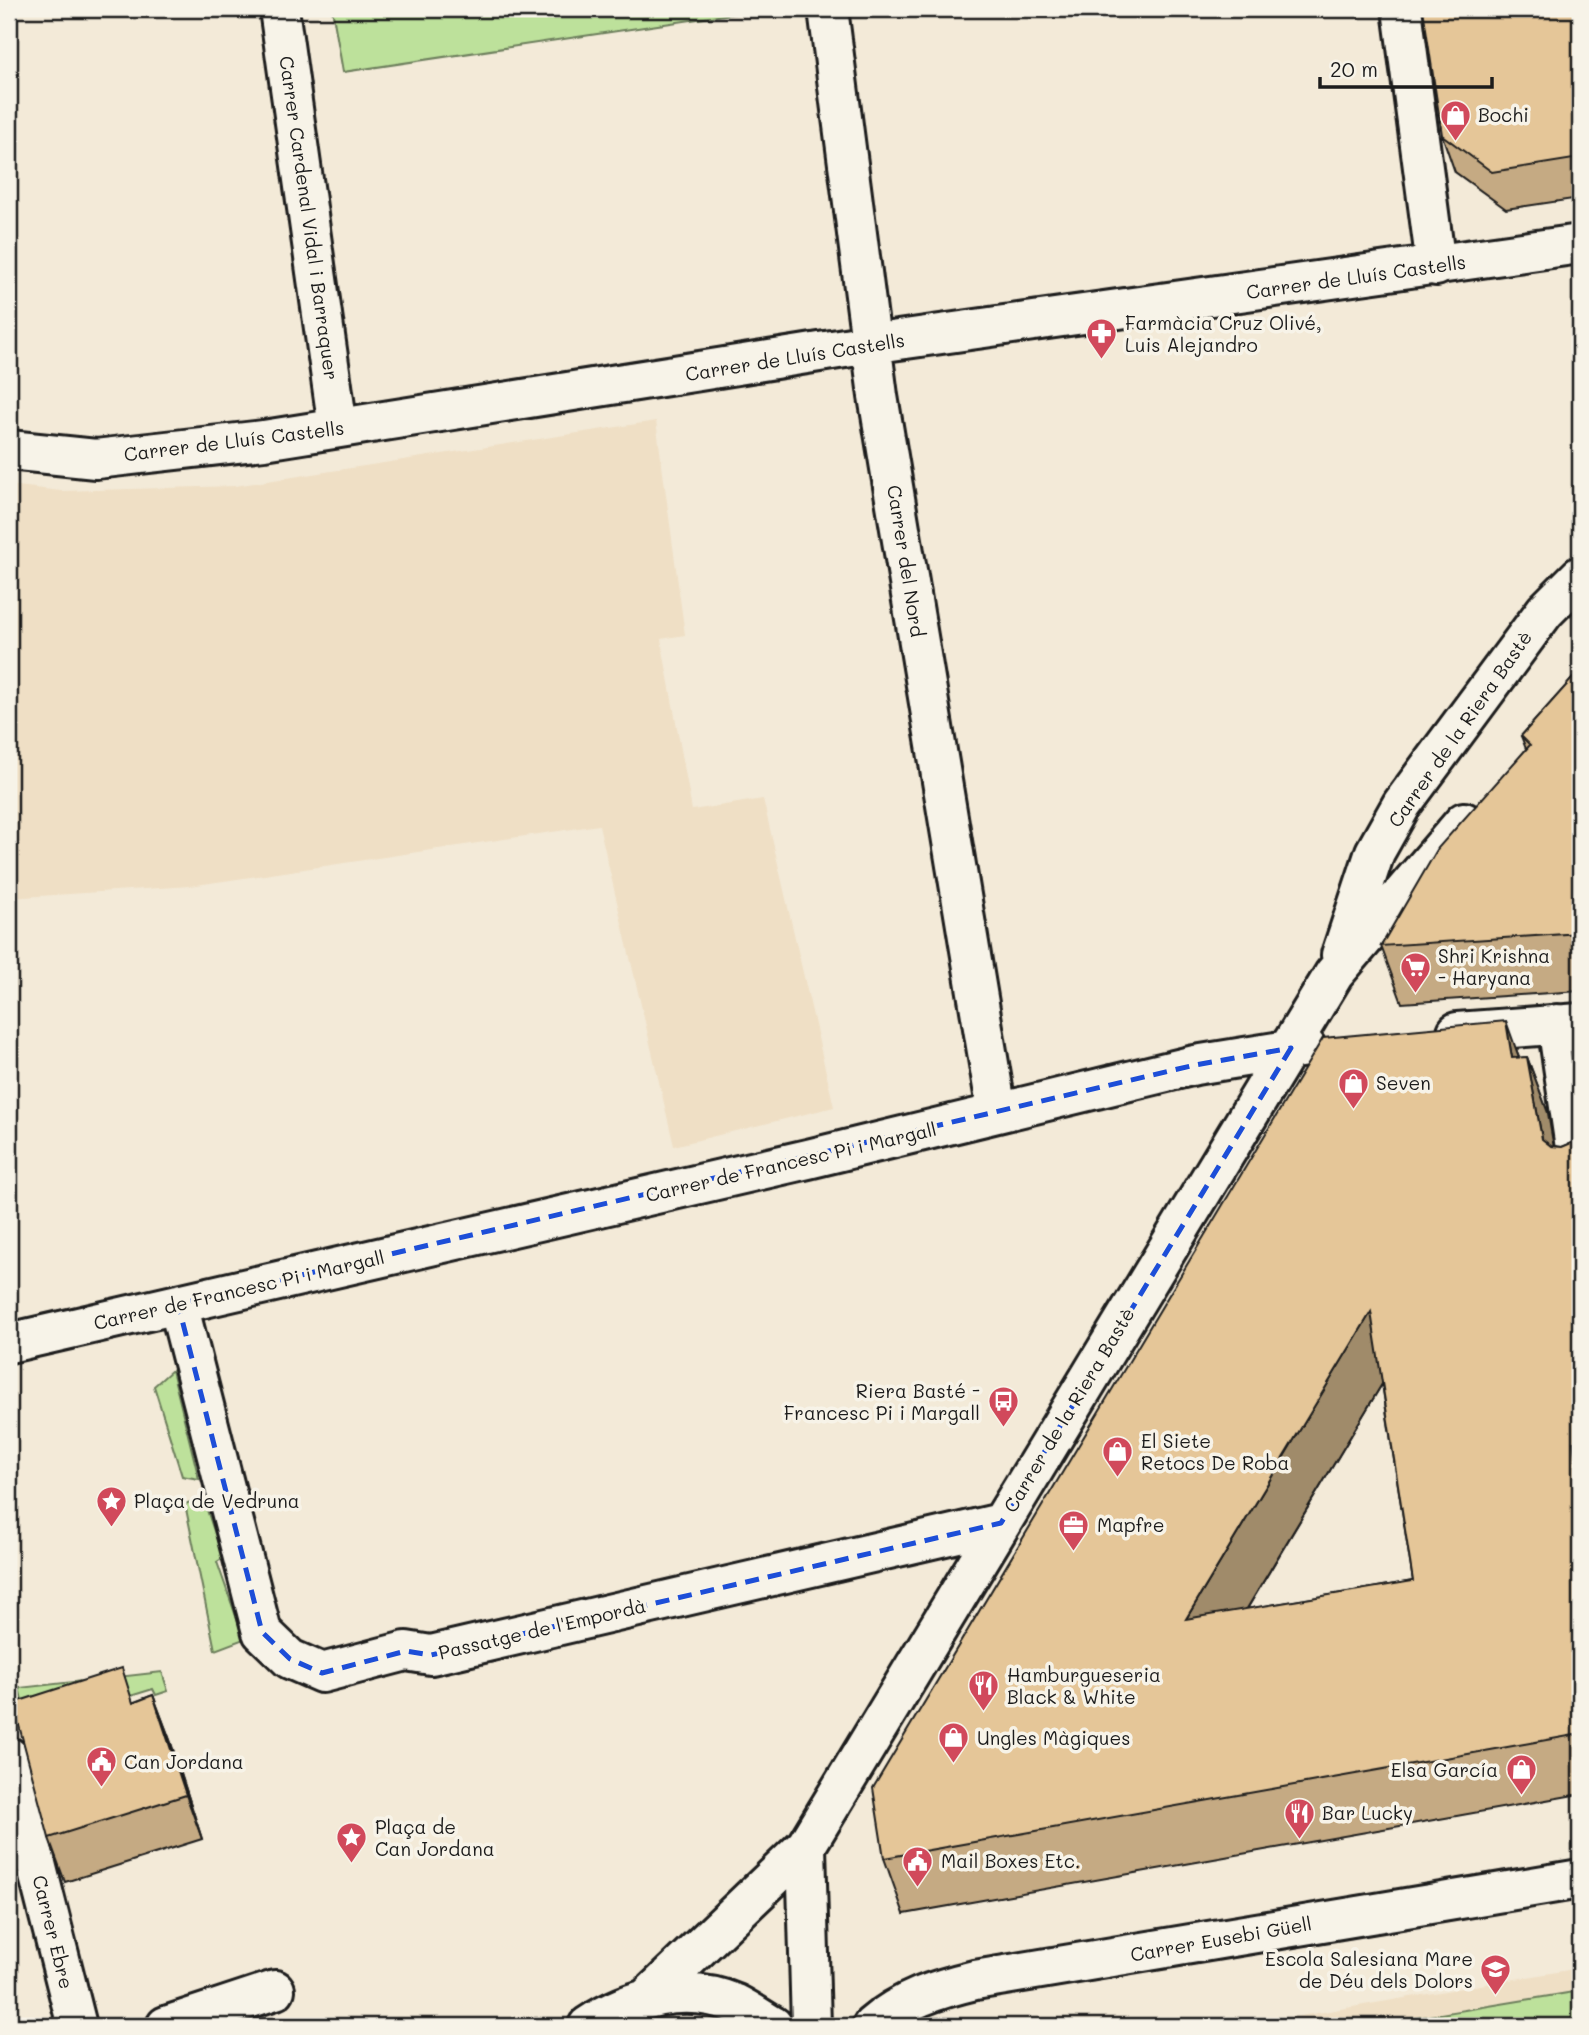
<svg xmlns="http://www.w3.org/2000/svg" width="1589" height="2035" font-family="Mali,sans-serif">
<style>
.built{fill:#efdfc5}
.green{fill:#bde19b;stroke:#6c7e5c;stroke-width:2}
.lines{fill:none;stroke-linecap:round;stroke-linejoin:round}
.minor-casing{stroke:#1c1c1c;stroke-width:44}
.minor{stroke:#f7f3e8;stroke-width:38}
.wall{fill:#c5aa83;stroke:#1c1c1c;stroke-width:2;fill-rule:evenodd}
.shaded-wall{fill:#a08b6a;stroke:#1c1c1c;stroke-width:2}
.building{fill:#e5c698;stroke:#1c1c1c;stroke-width:2;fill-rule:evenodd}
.marked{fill:none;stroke:#1d4ed8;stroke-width:5;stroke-dasharray:14 9;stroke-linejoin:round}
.labels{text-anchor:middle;stroke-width:7;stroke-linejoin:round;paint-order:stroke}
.poi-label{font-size:19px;fill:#1c1c1c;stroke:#f7f3e8;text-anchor:start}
.street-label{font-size:19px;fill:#1c1c1c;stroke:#f7f3e8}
</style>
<rect width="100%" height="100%" fill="#f3ead8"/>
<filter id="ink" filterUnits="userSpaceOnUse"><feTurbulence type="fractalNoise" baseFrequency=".0143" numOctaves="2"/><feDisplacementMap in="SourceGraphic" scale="14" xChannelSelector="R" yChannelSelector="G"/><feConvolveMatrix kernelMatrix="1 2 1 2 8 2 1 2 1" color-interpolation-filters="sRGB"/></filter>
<g filter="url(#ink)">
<path class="built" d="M 656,421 L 685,635 L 661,639 L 692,810 L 763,799 L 834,1107 L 674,1146 L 599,825 L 190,886 L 9,898 L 9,485 L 61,491 L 235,486 Z
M 1580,1968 L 1580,2026 L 1241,2026 Z"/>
<path class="green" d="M 332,9 L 765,9 L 343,72 Z
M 172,1370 L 199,1479 L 182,1476 L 154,1386 Z
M 203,1498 L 223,1558 L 217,1562 L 244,1639 L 215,1650 L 185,1504 Z
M 162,1672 L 168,1691 L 156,1695 L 153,1689 L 43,1723 L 32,1739 L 19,1688 Z
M 1580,1991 L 1580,2026 L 1368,2026 Z"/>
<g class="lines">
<defs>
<path id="minor" d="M 279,9 L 338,428
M 828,9 L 878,396 L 997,1112
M 1402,9 L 1436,266
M 9,450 L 96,459 L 264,440 L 870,344 L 1580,244
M 1341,955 L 1375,852 L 1402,804 L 1545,611 L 1580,576
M 1557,1024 L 1580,1182
M 1457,1032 L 1580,1023
M 178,1304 L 262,1632 L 290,1659 L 322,1673 L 406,1651 L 431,1655 L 1001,1523
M 9,1343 L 808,1159 L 1195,1065 L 1306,1047
M 9,1757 L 77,2026
M 806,1846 L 811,2026
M 647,1998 L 806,1846 L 1334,974 L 1464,822
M 166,2026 L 275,1990
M 588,2026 C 630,1998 686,1982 736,2004 C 748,2010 761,2019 773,2026
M 872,2026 C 902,2000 937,1989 975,1980 L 1580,1879"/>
</defs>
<use href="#minor" class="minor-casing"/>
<use href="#minor" class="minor"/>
</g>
<path class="wall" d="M 1580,9 L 1580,198 L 1506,209 L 1455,172 L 1442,135 Z
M 1580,670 L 1580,991 L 1402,1003 L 1381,946 L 1526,749 L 1521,736 Z
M 1527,1057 L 1548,1113 L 1554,1146 L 1562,1147 L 1574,1142 L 1579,1134 L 1580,1129 L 1580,1794 L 904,1914 L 884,1858 L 1519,1058 ZM 1382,1384 L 1413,1581 L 1247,1609 Z
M 153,1695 L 170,1740 L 202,1839 L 65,1882 L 49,1838 L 134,1702 Z"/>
<path class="shaded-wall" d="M 1506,1021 L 1526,1077 L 1512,1058 Z
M 1527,1057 L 1548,1113 L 1562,1195 L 1542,1139 Z
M 1371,1312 L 1391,1369 L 1207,1675 L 1186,1619 Z
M 1573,1442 L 1580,1462 L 1580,1488 Z
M 153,1695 L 170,1740 L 202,1839 L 186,1795 Z"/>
<path class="building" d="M 1423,9 L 1580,9 L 1580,158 L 1492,172 L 1442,135 Z
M 1580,670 L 1580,933 L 1381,946 L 1438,848 L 1530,745 L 1521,736 Z
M 1506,1021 L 1512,1058 L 1527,1057 L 1542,1139 L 1551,1146 L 1562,1147 L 1574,1142 L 1579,1134 L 1580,1129 L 1580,1441 L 1573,1442 L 1580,1488 L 1580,1734 L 884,1858 L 873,1788 L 1323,1038 ZM 1371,1312 L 1413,1581 L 1186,1619 Z
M 1580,1051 L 1580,1117 L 1571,1052 Z
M 122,1668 L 133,1703 L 153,1695 L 186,1795 L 49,1838 L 13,1703 Z"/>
</g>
<path class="marked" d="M 1291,1048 L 1001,1523 L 431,1655 L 406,1651 L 322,1673 L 290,1659 L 262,1632 L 178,1304 L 1195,1065 Z"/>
<defs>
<symbol id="shop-pin" viewBox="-11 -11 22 30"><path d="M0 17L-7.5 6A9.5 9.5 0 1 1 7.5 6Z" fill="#d1495b" stroke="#f7f3e8"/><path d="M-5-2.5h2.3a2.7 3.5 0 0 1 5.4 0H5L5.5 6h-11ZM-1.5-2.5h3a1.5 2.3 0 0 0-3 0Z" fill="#fff"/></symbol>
<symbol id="pharmacy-pin" viewBox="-11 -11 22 30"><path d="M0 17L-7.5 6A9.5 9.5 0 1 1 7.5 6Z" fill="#d1495b" stroke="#f7f3e8"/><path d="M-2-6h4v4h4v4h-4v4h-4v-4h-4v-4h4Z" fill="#fff"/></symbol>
<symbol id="supermarket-pin" viewBox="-11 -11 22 30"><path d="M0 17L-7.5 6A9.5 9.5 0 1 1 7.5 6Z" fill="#d1495b" stroke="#f7f3e8"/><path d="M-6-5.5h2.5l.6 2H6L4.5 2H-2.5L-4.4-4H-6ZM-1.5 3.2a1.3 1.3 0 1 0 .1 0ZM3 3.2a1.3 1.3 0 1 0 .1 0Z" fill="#fff"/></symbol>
<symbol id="bus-pin" viewBox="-11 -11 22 30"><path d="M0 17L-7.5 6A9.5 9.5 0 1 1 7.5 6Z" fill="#d1495b" stroke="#f7f3e8"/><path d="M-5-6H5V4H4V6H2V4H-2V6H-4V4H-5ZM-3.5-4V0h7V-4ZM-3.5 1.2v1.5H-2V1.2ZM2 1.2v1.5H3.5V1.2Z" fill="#fff"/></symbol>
<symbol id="sight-pin" viewBox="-11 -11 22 30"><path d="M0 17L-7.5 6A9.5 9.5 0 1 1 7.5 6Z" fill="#d1495b" stroke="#f7f3e8"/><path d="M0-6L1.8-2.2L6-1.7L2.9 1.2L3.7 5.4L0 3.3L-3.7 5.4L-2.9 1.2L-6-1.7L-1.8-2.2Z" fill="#fff"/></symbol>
<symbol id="office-pin" viewBox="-11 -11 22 30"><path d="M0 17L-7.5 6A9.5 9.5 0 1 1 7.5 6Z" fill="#d1495b" stroke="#f7f3e8"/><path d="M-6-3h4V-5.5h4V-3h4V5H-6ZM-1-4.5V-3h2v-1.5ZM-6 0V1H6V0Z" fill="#fff"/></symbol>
<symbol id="restaurant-pin" viewBox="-11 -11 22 30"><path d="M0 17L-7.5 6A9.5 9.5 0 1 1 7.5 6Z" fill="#d1495b" stroke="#f7f3e8"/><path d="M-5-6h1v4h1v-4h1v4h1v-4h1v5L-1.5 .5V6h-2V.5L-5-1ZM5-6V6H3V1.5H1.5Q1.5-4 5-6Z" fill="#fff"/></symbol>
<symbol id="civic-pin" viewBox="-11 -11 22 30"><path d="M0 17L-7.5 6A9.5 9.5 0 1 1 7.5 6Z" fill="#d1495b" stroke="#f7f3e8"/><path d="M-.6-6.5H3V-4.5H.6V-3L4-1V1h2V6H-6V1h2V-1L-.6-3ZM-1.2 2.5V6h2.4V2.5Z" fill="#fff"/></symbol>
<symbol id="school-pin" viewBox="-11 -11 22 30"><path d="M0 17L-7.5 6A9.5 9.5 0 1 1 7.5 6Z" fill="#d1495b" stroke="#f7f3e8"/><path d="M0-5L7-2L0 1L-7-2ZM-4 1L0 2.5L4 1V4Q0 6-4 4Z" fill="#fff"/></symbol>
</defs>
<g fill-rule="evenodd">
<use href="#shop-pin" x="1438" y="98" width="35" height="47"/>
<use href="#pharmacy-pin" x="1084" y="316" width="35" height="47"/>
<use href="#supermarket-pin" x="1398" y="950" width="35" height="47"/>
<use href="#shop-pin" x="1336" y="1066" width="35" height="47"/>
<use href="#bus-pin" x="986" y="1384" width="35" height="47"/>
<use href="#shop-pin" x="1100" y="1434" width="35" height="47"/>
<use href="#sight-pin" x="94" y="1484" width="35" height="47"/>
<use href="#office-pin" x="1056" y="1508" width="35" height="47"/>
<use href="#restaurant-pin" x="966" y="1668" width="35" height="47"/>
<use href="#shop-pin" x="936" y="1720" width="35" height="47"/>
<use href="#civic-pin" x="84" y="1744" width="35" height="47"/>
<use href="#shop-pin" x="1504" y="1752" width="35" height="47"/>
<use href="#restaurant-pin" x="1282" y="1796" width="35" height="47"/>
<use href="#sight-pin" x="334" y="1820" width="35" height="47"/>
<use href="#civic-pin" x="900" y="1844" width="35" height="47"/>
<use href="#school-pin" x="1478" y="1952" width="35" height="47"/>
</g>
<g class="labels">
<g class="poi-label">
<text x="1478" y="122">Bochi</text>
<text x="1125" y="330">Farmàcia Cruz Olivé,<tspan x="1125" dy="22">Luis Alejandro</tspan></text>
<text x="1438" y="963">Shri Krishna<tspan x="1438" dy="22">- Haryana</tspan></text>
<text x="1376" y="1090">Seven</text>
<text x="980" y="1398" text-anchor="end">Riera Basté -<tspan x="980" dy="22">Francesc Pi i Margall</tspan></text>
<text x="1141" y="1448">El Siete<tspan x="1141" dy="22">Retocs De Roba</tspan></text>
<text x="134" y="1508">Plaça de Vedruna</text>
<text x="1097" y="1532">Mapfre</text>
<text x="1007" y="1682">Hamburgueseria<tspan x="1007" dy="22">Black &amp; White</tspan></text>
<text x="977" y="1745">Ungles Màgiques</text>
<text x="124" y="1769">Can Jordana</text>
<text x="1498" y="1777" text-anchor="end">Elsa García</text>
<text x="1322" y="1820">Bar Lucky</text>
<text x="375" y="1834">Plaça de<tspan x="375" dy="22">Can Jordana</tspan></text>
<text x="941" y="1868">Mail Boxes Etc.</text>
<text x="1473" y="1966" text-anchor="end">Escola Salesiana Mare<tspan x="1473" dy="22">de Déu dels Dolors</tspan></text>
</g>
<g class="street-label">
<text transform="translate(309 218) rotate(82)" y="7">Carrer Cardenal Vidal i Barraquer</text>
<text transform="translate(1356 277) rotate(-8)" y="7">Carrer de Lluís Castells</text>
<text transform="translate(795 357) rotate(-9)" y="7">Carrer de Lluís Castells</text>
<text transform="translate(234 441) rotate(-7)" y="7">Carrer de Lluís Castells</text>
<text transform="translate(906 561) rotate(81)" y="7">Carrer del Nord</text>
<text transform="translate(1460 729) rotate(-55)" y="7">Carrer de la Riera Bastè</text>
<text transform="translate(791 1162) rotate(-13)" y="7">Carrer de Francesc Pi i Margall</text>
<text transform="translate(239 1290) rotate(-13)" y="7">Carrer de Francesc Pi i Margall</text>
<text transform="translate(1069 1410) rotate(-59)" y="7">Carrer de la Riera Bastè</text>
<text transform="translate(542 1629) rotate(-13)" y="7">Passatge de l'Empordà</text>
<text transform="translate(53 1932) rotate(76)" y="7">Carrer Ebre</text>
<text transform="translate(1221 1939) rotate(-10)" y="7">Carrer Eusebi Güell</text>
</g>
</g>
<rect width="1589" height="2035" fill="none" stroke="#f7f3e8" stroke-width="35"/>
<rect x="18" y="18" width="1554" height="2000" fill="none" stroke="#1c1c1c" stroke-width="2.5" filter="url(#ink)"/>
<path d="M1320 77v10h172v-10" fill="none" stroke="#1c1c1c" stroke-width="3.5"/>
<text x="1330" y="77" font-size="21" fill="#1c1c1c" stroke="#f7f3e8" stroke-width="5" paint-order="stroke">20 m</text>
</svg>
